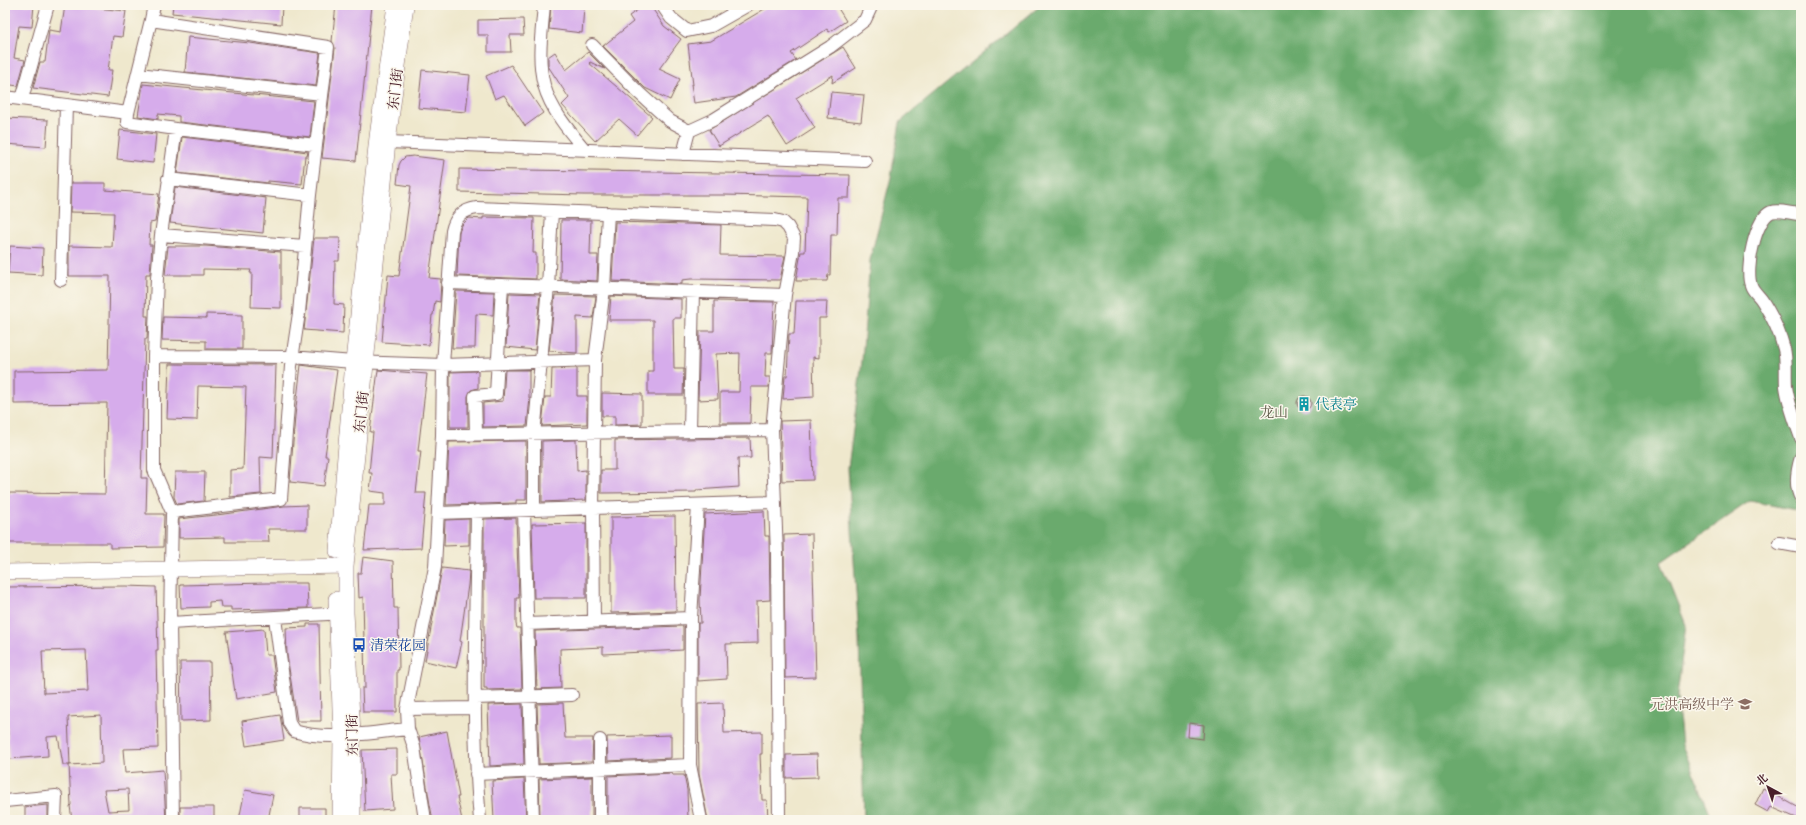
<svg xmlns="http://www.w3.org/2000/svg" width="1806" height="825" font-family="Cardo,'Noto Serif SC',serif">
<style>
.forest{fill:#6baa6d;stroke:#5a644c}
.building{fill:#d6aceb;fill-rule:evenodd}
.lines{fill:none;stroke-linecap:round;stroke-linejoin:round}
.minor-casing{stroke:#846564;stroke-width:14}
.tertiary-casing{stroke:#846564;stroke-width:16}
.minor{stroke:#fff;stroke-width:12}
.tertiary{stroke:#fff;stroke-width:15}
.labels{text-anchor:middle;stroke-width:3;stroke-linejoin:round;paint-order:stroke}
.street-label{font-size:14px;fill:#4a1f2b;stroke:#fbf7ec}
.culture-label{font-size:14px;fill:#0d838f;stroke:#fbf7ec;text-anchor:start}
.park-label{font-size:14px;fill:#5e5948;stroke:#fbf7ec}
.transit-label{font-size:14px;fill:#164399;stroke:#fbf7ec;text-anchor:start}
.education-label{font-size:14px;fill:#785e54;stroke:#fbf7ec;text-anchor:end}
</style>
<rect width="100%" height="100%" fill="#fbf7ec"/>
<filter id="ink" filterUnits="userSpaceOnUse"><feTurbulence type="fractalNoise" baseFrequency=".025" numOctaves="2"/><feDisplacementMap in="SourceGraphic" scale="8" xChannelSelector="R" yChannelSelector="G"/><feConvolveMatrix kernelMatrix="1 2 1 2 8 2 1 2 1" color-interpolation-filters="sRGB"/></filter>
<filter id="wash" filterUnits="userSpaceOnUse"><feTurbulence type="fractalNoise" baseFrequency=".012" numOctaves="4" result="noise"/><feDisplacementMap in="SourceGraphic" scale="16" xChannelSelector="R" yChannelSelector="G"/><feGaussianBlur stdDeviation="0.9" result="paint"/><feColorMatrix in="noise" values="0 0 0 0 0 0 0 0 0 0 0 0 0 0 0 0 0 1.4 0 .05"/><feComposite in="paint" operator="in"/></filter>
<g filter="url(#wash)">
<rect width="100%" height="100%" fill="#efe8cd"/>
<path class="forest" d="M 1041,5 L 1801,5 L 1801,511 L 1750,501 L 1661,562 L 1686,625 L 1677,696 L 1682,745 L 1713,820 L 864,820 L 859,638 L 848,468 L 862,361 L 870,260 L 891,177 L 900,122 Z"/>
<g id="blocks">
<path class="building" d="M 5,5 L 34,5 L 32,27 L 19,26 L 14,58 L 25,60 L 18,86 L 5,84 Z
M 65,5 L 126,11 L 122,37 L 113,36 L 108,70 L 112,70 L 108,97 L 33,88 L 40,62 L 45,62 L 49,30 L 61,32 Z
M 173,5 L 282,5 L 281,24 L 172,13 Z
M 336,5 L 372,5 L 356,161 L 322,158 L 335,48 L 332,41 Z
M 551,5 L 584,8 L 582,33 L 549,29 Z
M 645,5 L 650,5 L 664,26 L 681,39 L 659,69 L 680,79 L 670,100 L 645,88 L 603,46 L 633,22 L 629,16 Z
M 771,5 L 836,5 L 846,21 L 829,32 L 827,29 L 791,53 L 796,60 L 736,97 L 694,103 L 691,84 L 693,85 L 688,44 L 711,41 Z
M 523,19 L 524,35 L 510,35 L 511,52 L 488,52 L 488,35 L 478,35 L 478,20 Z
M 188,37 L 250,43 L 320,53 L 316,86 L 185,72 Z
M 843,47 L 856,68 L 832,83 L 833,75 L 796,98 L 815,128 L 787,146 L 768,116 L 719,146 L 709,130 Z
M 555,52 L 566,70 L 588,52 L 605,69 L 590,62 L 589,63 L 652,117 L 637,135 L 619,119 L 595,141 L 562,105 L 569,98 L 548,66 L 548,57 Z
M 511,65 L 543,113 L 525,126 L 504,95 L 495,99 L 486,76 Z
M 422,70 L 470,75 L 466,112 L 418,108 Z
M 143,84 L 314,101 L 310,137 L 179,122 L 179,116 L 158,114 L 158,119 L 138,116 Z
M 831,92 L 864,95 L 861,122 L 828,118 Z
M 5,118 L 48,120 L 46,147 L 5,144 Z
M 120,130 L 156,134 L 153,163 L 117,159 Z
M 182,137 L 308,152 L 307,156 L 305,156 L 302,184 L 268,181 L 268,183 L 177,173 Z
M 413,156 L 445,160 L 429,278 L 441,279 L 440,302 L 435,301 L 433,315 L 432,315 L 429,345 L 382,342 L 388,275 L 399,276 L 411,186 L 397,184 L 399,165 L 401,161 L 405,157 Z
M 459,169 L 850,175 L 849,198 L 838,198 L 837,235 L 831,235 L 830,275 L 828,275 L 827,281 L 796,281 L 801,252 L 805,252 L 807,197 L 724,195 L 584,195 L 459,192 Z
M 71,183 L 105,183 L 105,190 L 159,194 L 155,222 L 150,223 L 149,245 L 152,245 L 150,274 L 146,274 L 145,316 L 148,316 L 147,339 L 145,339 L 141,478 L 147,478 L 146,514 L 164,514 L 163,547 L 110,548 L 110,543 L 7,543 L 8,493 L 105,494 L 107,403 L 14,404 L 14,371 L 108,370 L 110,276 L 69,276 L 69,246 L 112,247 L 114,213 L 70,212 Z
M 175,187 L 266,198 L 263,233 L 170,223 Z
M 483,217 L 534,218 L 533,253 L 536,253 L 536,279 L 457,276 L 459,232 L 462,225 L 469,218 L 483,219 Z
M 561,220 L 591,220 L 590,255 L 598,255 L 597,281 L 560,279 Z
M 615,222 L 721,225 L 720,255 L 785,256 L 780,280 L 691,279 L 682,280 L 682,284 L 612,281 Z
M 314,238 L 340,238 L 339,261 L 335,261 L 334,304 L 344,305 L 343,333 L 304,330 Z
M 10,246 L 43,248 L 42,275 L 8,273 Z
M 168,246 L 206,246 L 281,252 L 281,308 L 251,307 L 252,273 L 250,273 L 251,270 L 203,269 L 203,275 L 165,275 Z
M 456,291 L 494,292 L 493,315 L 476,314 L 475,348 L 452,348 Z
M 509,293 L 540,294 L 535,350 L 506,347 Z
M 555,295 L 596,296 L 593,318 L 577,317 L 577,353 L 549,351 Z
M 611,296 L 681,299 L 681,318 L 673,318 L 674,369 L 684,369 L 683,395 L 648,395 L 648,371 L 653,371 L 653,320 L 609,320 Z
M 714,301 L 774,302 L 772,353 L 766,353 L 765,377 L 770,377 L 769,387 L 751,387 L 750,423 L 720,423 L 720,392 L 739,392 L 740,353 L 716,354 L 718,399 L 698,400 L 700,331 L 714,331 Z
M 796,301 L 827,301 L 826,318 L 819,318 L 819,358 L 813,357 L 814,397 L 783,399 L 785,376 L 787,376 L 789,334 L 794,334 Z
M 206,314 L 242,315 L 242,349 L 206,349 L 206,341 L 162,340 L 163,317 L 206,318 Z
M 169,364 L 276,365 L 273,458 L 260,457 L 261,494 L 230,497 L 230,470 L 243,469 L 246,387 L 198,386 L 197,420 L 167,419 Z
M 301,365 L 337,370 L 325,456 L 328,456 L 324,486 L 290,482 L 295,416 Z
M 577,368 L 577,396 L 587,396 L 587,424 L 542,426 L 545,397 L 551,397 L 552,369 Z
M 378,370 L 427,374 L 418,451 L 421,451 L 416,493 L 426,493 L 421,548 L 364,550 L 369,505 L 385,505 L 385,493 L 370,491 L 372,473 L 369,473 L 373,432 L 370,432 Z
M 505,370 L 529,370 L 529,398 L 530,398 L 527,426 L 483,427 L 483,403 L 503,401 Z
M 478,371 L 478,388 L 471,390 L 468,396 L 468,427 L 450,427 L 450,372 Z
M 602,393 L 642,394 L 642,424 L 615,425 L 615,416 L 602,416 Z
M1297 403a7 7 0 1 1 14 0a7 7 0 1 1-14 0Z
M 811,420 L 813,480 L 782,481 L 780,421 Z
M 750,438 L 751,458 L 738,458 L 739,487 L 696,490 L 696,492 L 601,493 L 601,470 L 615,470 L 615,440 Z
M 576,440 L 577,471 L 586,470 L 586,500 L 542,502 L 542,441 Z
M 526,441 L 526,500 L 516,500 L 516,503 L 446,505 L 449,442 Z
M 175,472 L 205,472 L 204,501 L 177,504 L 174,497 Z
M 307,505 L 307,529 L 268,529 L 269,542 L 225,542 L 225,537 L 179,538 L 179,519 L 225,514 L 284,506 Z
M 764,511 L 765,536 L 769,536 L 770,600 L 757,601 L 758,643 L 726,644 L 727,679 L 698,681 L 698,623 L 701,623 L 700,599 L 705,514 Z
M 675,516 L 676,611 L 611,613 L 611,517 Z
M 516,518 L 519,598 L 516,598 L 516,624 L 517,628 L 520,628 L 522,689 L 487,690 L 487,688 L 484,688 L 484,519 Z
M 469,519 L 469,545 L 444,546 L 445,520 Z
M 586,523 L 586,598 L 534,598 L 532,524 Z
M 812,534 L 816,677 L 785,678 L 784,535 Z
M 363,557 L 393,561 L 394,608 L 398,608 L 399,670 L 397,670 L 397,712 L 363,712 L 362,688 L 365,688 L 363,597 L 359,598 L 358,573 L 361,573 Z
M 442,568 L 469,571 L 468,585 L 460,641 L 462,642 L 456,668 L 425,661 Z
M 267,583 L 307,583 L 308,608 L 231,610 L 231,607 L 221,607 L 220,601 L 209,602 L 209,607 L 181,608 L 180,585 Z
M 126,586 L 156,587 L 158,650 L 156,650 L 158,748 L 123,749 L 125,773 L 163,770 L 166,820 L 72,820 L 70,806 L 71,805 L 69,765 L 102,763 L 101,715 L 68,717 L 70,765 L 63,765 L 58,736 L 47,737 L 48,756 L 9,759 L 7,719 L 5,720 L 5,587 ZM 83,650 L 86,650 L 88,691 L 44,693 L 42,651 ZM 128,789 L 129,810 L 108,811 L 104,790 Z
M 307,624 L 319,624 L 321,721 L 297,721 L 287,655 L 286,628 L 307,627 Z
M 683,626 L 683,650 L 603,654 L 603,647 L 560,649 L 561,688 L 537,689 L 535,631 Z
M 264,629 L 266,655 L 272,655 L 277,692 L 236,699 L 226,632 Z
M 180,662 L 210,662 L 211,720 L 181,721 Z
M 563,703 L 565,738 L 593,738 L 592,762 L 539,764 L 537,704 Z
M 723,703 L 724,733 L 762,732 L 762,754 L 760,754 L 762,800 L 767,800 L 768,820 L 708,820 L 699,774 L 698,704 Z
M 522,704 L 524,764 L 490,766 L 488,705 Z
M 280,715 L 284,740 L 246,746 L 242,721 Z
M 1189,723 L 1204,725 L 1203,739 L 1188,737 Z
M 447,731 L 459,797 L 457,797 L 462,820 L 433,820 L 430,805 L 419,737 Z
M 671,735 L 671,758 L 608,761 L 607,737 Z
M 397,749 L 397,774 L 391,774 L 393,809 L 365,811 L 362,750 Z
M 817,754 L 818,777 L 786,778 L 786,755 Z
M 672,773 L 672,775 L 684,775 L 687,790 L 688,820 L 608,820 L 608,776 Z
M 592,777 L 592,820 L 540,820 L 539,779 Z
M 524,779 L 526,820 L 494,820 L 492,781 Z
M 1763,788 L 1801,809 L 1801,820 L 1771,807 L 1768,812 L 1755,805 Z
M 245,790 L 273,795 L 268,820 L 239,820 Z
M 48,805 L 48,820 L 25,820 L 25,807 Z
M 180,807 L 214,807 L 214,820 L 180,820 Z
M 300,808 L 325,808 L 325,820 L 300,820 Z"/>
</g>
</g>
<g filter="url(#ink)">
<use href="#blocks" fill-opacity="0" stroke="#846564" stroke-width="1"/>
<g class="lines">
<defs>
<path id="minor" d="M 544,5 C 542,31 537,59 544,85 C 551,110 569,131 585,150
M 662,5 L 671,18 L 687,31 L 711,26 L 748,5
M 151,20 L 154,5
M 592,45 L 639,93 L 670,121 L 689,131
M 138,74 L 322,94
M 5,97 L 128,113 L 151,20 L 328,47 L 310,195 L 299,313 L 291,366 L 281,499 L 172,512
M 22,99 L 48,5
M 128,113 L 127,122 L 176,129 L 316,145
M 388,142 L 865,161
M 683,154 L 689,131 L 713,120 L 830,47 L 865,20 L 872,5
M 168,179 L 310,195
M 1801,214 C 1792,214 1779,209 1771,212 C 1755,219 1745,270 1751,285 C 1753,292 1760,296 1763,302 C 1772,316 1780,333 1784,349 C 1787,360 1785,374 1786,386 C 1788,403 1795,421 1801,438
M 161,235 L 305,246
M 61,280 L 66,105
M 448,283 L 785,295
M 154,356 L 292,357 L 353,362 L 443,365 L 595,360
M 690,430 L 693,292
M 476,434 L 475,396 L 496,394 L 502,285
M 442,435 L 772,430
M 1801,457 C 1797,470 1794,486 1801,498
M 698,505 L 691,618 L 690,765 L 701,820
M 524,510 L 533,820
M 534,510 L 534,435 L 548,287 L 552,211
M 477,511 C 476,614 471,717 480,820
M 438,513 L 774,502
M 1779,543 L 1801,547
M 275,618 L 289,723 L 294,731 C 328,742 373,732 408,729
M 594,621 L 593,509 L 595,360 L 604,289 L 608,213
M 170,623 L 345,613
M 527,624 L 691,618
M 475,698 L 572,695
M 407,709 L 474,708
M 600,740 L 600,820
M 476,774 L 690,765
M 5,801 L 56,796 L 55,820
M 173,820 L 170,623 L 172,512 L 154,470 L 154,356 L 157,278 L 161,235 L 176,129
M 425,820 L 414,747 L 408,729 L 407,709 L 435,567 L 442,435 L 443,365 L 452,231 C 455,217 463,210 477,208 L 775,220 L 783,222 L 788,227 L 794,238 L 793,252 L 785,295 L 772,430 L 777,554 L 779,820"/>
<path id="tertiary" d="M 337,551 L 353,362 L 377,137 L 395,5
M 5,572 L 346,566
M 336,599 L 341,736 L 340,820
M 353,820 L 353,734 L 346,613 L 346,566 L 388,142 L 406,5"/>
</defs>
<use href="#minor" class="minor-casing"/>
<use href="#tertiary" class="tertiary-casing"/>
<use href="#minor" class="minor"/>
<use href="#tertiary" class="tertiary"/>
</g>
</g>
<defs>
<symbol id="building-bare" viewBox="-9 -9 18 18"><path d="M-4-6H4V6H1V3H-1V6H-4ZM-2.5-4.3h1.7v1.8h-1.7ZM.8-4.3h1.7v1.8H.8ZM-2.5-1h1.7V.8h-1.7ZM.8-1h1.7V.8H.8Z" fill="#0f9aa8" stroke="#fbf7ec" stroke-width="2.5" paint-order="stroke"/></symbol>
<symbol id="bus-bare" viewBox="-9 -9 18 18"><path d="M-5-6H5V4H4V6H2V4H-2V6H-4V4H-5ZM-3.5-4V0h7V-4ZM-3.5 1.2v1.5H-2V1.2ZM2 1.2v1.5H3.5V1.2Z" fill="#1a4fb4" stroke="#fbf7ec" stroke-width="2.5" paint-order="stroke"/></symbol>
<symbol id="school-bare" viewBox="-9 -9 18 18"><path d="M0-5L7-2L0 1L-7-2ZM-4 1L0 2.5L4 1V4Q0 6-4 4Z" fill="#8d6e63" stroke="#fbf7ec" stroke-width="2.5" paint-order="stroke"/></symbol>
</defs>
<g fill-rule="evenodd">
<use href="#building-bare" x="1294" y="394" width="20" height="20"/>
<use href="#bus-bare" x="349" y="635" width="20" height="20"/>
<use href="#school-bare" x="1735" y="694" width="20" height="20"/>
</g>
<g class="labels">
<g class="street-label">
<text transform="translate(395 89) rotate(-83)" y="5">东门街</text>
<text transform="translate(361 412) rotate(-84)" y="5">东门街</text>
<text transform="translate(352 735) rotate(-91)" y="5">东门街</text>
</g>
<g class="culture-label">
<text x="1315" y="409">代表亭</text>
</g>
<g class="park-label">
<text x="1274" y="417">龙山</text>
</g>
<g class="transit-label">
<text x="370" y="650">清荣花园</text>
</g>
<g class="education-label">
<text x="1734" y="709">元洪高级中学</text>
</g>
</g>
<rect width="1806" height="825" fill="none" stroke="#fbf7ec" stroke-width="20"/>
<g transform="translate(1768 787) rotate(320)" stroke="#fbf7ec" stroke-width="3" paint-order="stroke">
<path d="M0-3L7 15L0 10L-7 15Z" fill="#4a1f2b"/>
<text y="-6" font-size="11" font-weight="bold" text-anchor="middle" fill="#4a1f2b">北</text>
</g>
</svg>
